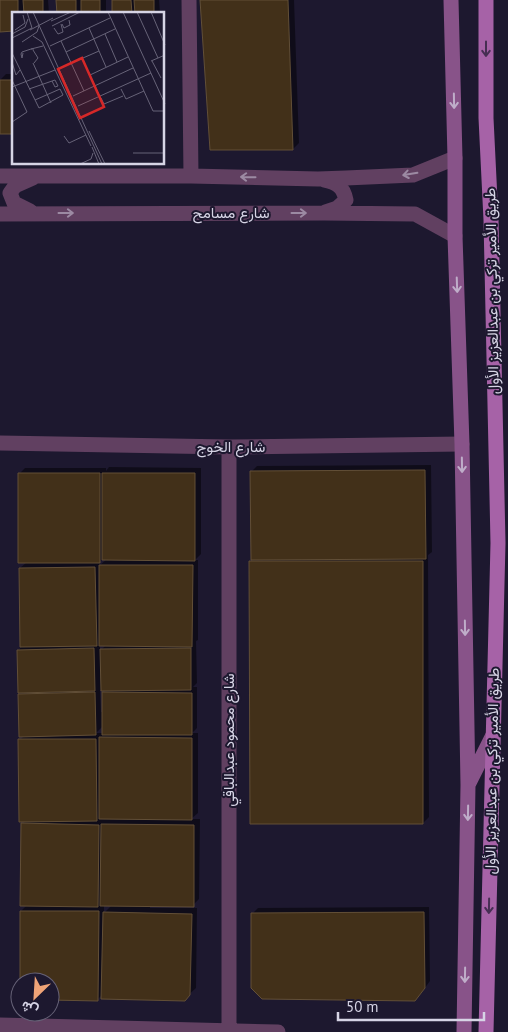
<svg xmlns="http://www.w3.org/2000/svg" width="508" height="1032" font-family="'PT Sans',Vazirmatn,sans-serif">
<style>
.shadow{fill:#0007;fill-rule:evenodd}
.building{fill:#423019;stroke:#624f37}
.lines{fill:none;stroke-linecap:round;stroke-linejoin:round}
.minor{stroke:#614061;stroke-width:15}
.secondary{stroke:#885389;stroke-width:15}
.primary{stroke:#a662a7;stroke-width:15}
.oneway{stroke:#462e53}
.oneway2{stroke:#bfadc9}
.oneway3{stroke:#9c8aa3}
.labels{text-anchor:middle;stroke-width:4;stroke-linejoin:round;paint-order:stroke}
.street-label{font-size:15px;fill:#d6d4e5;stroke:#1d182f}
.inset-road{fill:none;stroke:#676378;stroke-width:1}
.view{fill:#d62828;fill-opacity:0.15;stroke:#d62828;stroke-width:2.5}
.inset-edge{fill:none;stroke:#d6d4e5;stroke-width:2.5}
</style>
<rect width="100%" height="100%" fill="#1d182f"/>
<path class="shadow" d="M 0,0 L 48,0 L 49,14 L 14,14 Z
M 58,0 L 106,0 L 106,14 L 58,14 Z
M 113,0 L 159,0 L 160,14 L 113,14 Z
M 201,0 L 294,0 L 299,143 L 293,149 Z
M 164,73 L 165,125 L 164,126 Z
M 6,74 L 14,74 L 14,132 L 0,80 Z
M 431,465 L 432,552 L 428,555 L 429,817 L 423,823 L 251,562 L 252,561 L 251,472 L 257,466 Z
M 109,467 L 201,468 L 201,554 L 195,560 L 198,560 L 198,640 L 196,641 L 197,683 L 193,687 L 197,687 L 197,728 L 192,733 L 198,733 L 198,813 L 191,819 L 200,819 L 199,899 L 193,905 L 150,905 L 150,908 L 197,908 L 196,988 L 184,999 L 102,995 L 98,999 L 50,999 L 50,982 L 21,982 L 21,911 L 27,905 L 22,824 L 26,821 L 20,740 L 24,736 L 20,736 L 19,650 L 21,647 L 20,568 L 27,562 L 19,474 L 25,468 L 106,468 L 106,471 ZM 103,559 L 107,559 L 100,565 L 100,561 ZM 100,645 L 106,645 L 100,651 ZM 100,690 L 106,690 L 103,693 L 103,712 L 101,712 ZM 103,726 L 103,733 L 96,733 ZM 104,905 L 112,905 L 104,913 Z
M 429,907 L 430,981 L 421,993 L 252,914 L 258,908 Z"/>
<path class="building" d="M 0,0 L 18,0 L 18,14 L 14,14 L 14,31 L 0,32 Z
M 23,0 L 43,0 L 43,14 L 24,14 Z
M 56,0 L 76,0 L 76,14 L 57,14 Z
M 81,0 L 100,0 L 100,14 L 81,14 Z
M 112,0 L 131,0 L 132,14 L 112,14 Z
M 134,0 L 154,0 L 154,14 L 135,14 Z
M 200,0 L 288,0 L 293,150 L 210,150 Z
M 0,80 L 14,80 L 14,134 L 0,134 Z
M 425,470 L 426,559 L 251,560 L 250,471 Z
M 18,473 L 100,473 L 100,563 L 18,563 Z
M 102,473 L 195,473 L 195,561 L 102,560 Z
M 249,561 L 423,561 L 423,824 L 250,824 Z
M 99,565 L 193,565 L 192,647 L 99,646 Z
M 95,567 L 97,646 L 20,647 L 19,568 Z
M 94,648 L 95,691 L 18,693 L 17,650 Z
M 191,648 L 191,690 L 101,691 L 100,649 Z
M 95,692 L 96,735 L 19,737 L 18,694 Z
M 102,692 L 192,693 L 192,735 L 102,735 Z
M 99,737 L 192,738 L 192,820 L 99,819 Z
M 18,739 L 96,739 L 97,821 L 19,822 Z
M 21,823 L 99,825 L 98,907 L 20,906 Z
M 101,824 L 194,825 L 194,907 L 100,906 Z
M 20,911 L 99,911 L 98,1001 L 50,1000 L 50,982 L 20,982 L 20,992 Z
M 103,912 L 192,914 L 190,995 L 185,1001 L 101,999 Z
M 424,912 L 425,988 L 415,1001 L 262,999 L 251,988 L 251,913 Z"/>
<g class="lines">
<path class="minor" d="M 189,0 L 191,176
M 0,176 L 191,176 L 318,179 L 346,178 L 413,175 L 455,158
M 324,180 C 337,183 343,186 346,200 L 337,208 L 325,212
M 30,211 L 14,203 L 10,193 L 15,186 L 33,178
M 0,214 L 324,213 L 415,214 L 455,236
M 0,443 L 229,447 L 462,444
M 229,447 L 229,1032
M 0,1025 L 278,1032"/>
<path class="secondary" d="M 451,0 L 455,158 L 455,236 L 462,444 L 468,785
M 464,1032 L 468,785 L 493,735"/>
<path class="primary" d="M 486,1032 L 498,543 L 491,220 L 486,118 L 486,0"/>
</g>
<defs><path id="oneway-shaft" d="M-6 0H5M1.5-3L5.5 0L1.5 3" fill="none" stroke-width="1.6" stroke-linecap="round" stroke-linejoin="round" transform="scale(1.25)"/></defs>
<g class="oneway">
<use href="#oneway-shaft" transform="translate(486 49) rotate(90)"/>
<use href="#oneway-shaft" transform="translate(489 906) rotate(91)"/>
</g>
<g class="oneway2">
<use href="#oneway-shaft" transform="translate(454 101) rotate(89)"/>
<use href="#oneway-shaft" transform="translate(457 285) rotate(88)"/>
<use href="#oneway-shaft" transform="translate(462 465) rotate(89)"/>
<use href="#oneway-shaft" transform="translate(465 628) rotate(89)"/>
<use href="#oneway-shaft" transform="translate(468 813) rotate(91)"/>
<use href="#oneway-shaft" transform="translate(465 975) rotate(91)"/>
</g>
<g class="oneway3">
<use href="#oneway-shaft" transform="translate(410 174) rotate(171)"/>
<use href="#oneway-shaft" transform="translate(248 177) rotate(-179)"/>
<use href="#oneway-shaft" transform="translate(66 213)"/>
<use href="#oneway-shaft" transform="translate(299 213)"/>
</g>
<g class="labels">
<g class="street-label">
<text x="231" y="218">شارع مسامح</text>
<text transform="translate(492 291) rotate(-91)" y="5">طريق الأمير تركي بن عبدالعزيز الأول</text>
<text x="231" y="452">شارع الخوج</text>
<text transform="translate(229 740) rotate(-90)" y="5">شارع محمود عبدالباقي</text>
<text transform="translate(492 771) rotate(-89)" y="5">طريق الأمير تركي بن عبدالعزيز الأول</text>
</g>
</g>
<g transform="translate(12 12)">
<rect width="152" height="152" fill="#1d182f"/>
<path class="inset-road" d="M 21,0 L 90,152M 96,0 L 141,99 L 153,99M 111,0 L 153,92M 125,0 L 146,46M 139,0 L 153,33M 39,9 L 59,0M 50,12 L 52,16 L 58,13 L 57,8M 40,14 L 68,0M 42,16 L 46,22 L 51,20 L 49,12M 77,16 L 94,55M 3,18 L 13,11 L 11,3M 18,18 L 41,6M 0,22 L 13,15 L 16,7M 93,22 L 105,50M 21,24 L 30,30 L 79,134M 0,26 L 20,16 L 15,0M 49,29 L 72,79M 10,30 L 25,20 L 27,14M 38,34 L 98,6M 22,37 L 19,37 L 31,34M 21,38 L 26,46 L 22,51M 54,40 L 103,17M 0,41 L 27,96 L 51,83 L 48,77 L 23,88M 11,41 L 10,46 L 9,42 L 10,40 L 19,37M 70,46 L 88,85M 139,49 L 153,43M 140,49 L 149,66M 0,50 L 4,63 L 8,58M 21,51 L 39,91M 48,56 L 87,39M 78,63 L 116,45M 0,68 L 15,100 L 0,110M 0,75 L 43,58M 17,77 L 43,68 L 46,74 L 43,75 L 40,69M 109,77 L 114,87 L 132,79M 61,84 L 121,56M 89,86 L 92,92 L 111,84M 66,94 L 139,61M 77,119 L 93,152M 52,124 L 57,131 L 74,123M 80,135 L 87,152M 121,141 L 153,141M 68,152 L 79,147 L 81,141"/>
<path class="view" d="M 70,46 L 92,95 L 68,106 L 46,57 Z"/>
<rect width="152" height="152" class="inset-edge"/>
</g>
<g transform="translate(35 997) rotate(205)"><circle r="24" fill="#1d182f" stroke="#676378"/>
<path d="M0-4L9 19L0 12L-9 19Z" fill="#efa377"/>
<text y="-8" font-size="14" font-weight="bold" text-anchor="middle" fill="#d6d4e5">ش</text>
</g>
<path d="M338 1012v8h146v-8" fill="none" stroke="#d6d4e5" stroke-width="2.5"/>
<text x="346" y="1012" font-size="15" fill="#d6d4e5" stroke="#1d182f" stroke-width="4" paint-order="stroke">50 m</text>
</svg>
